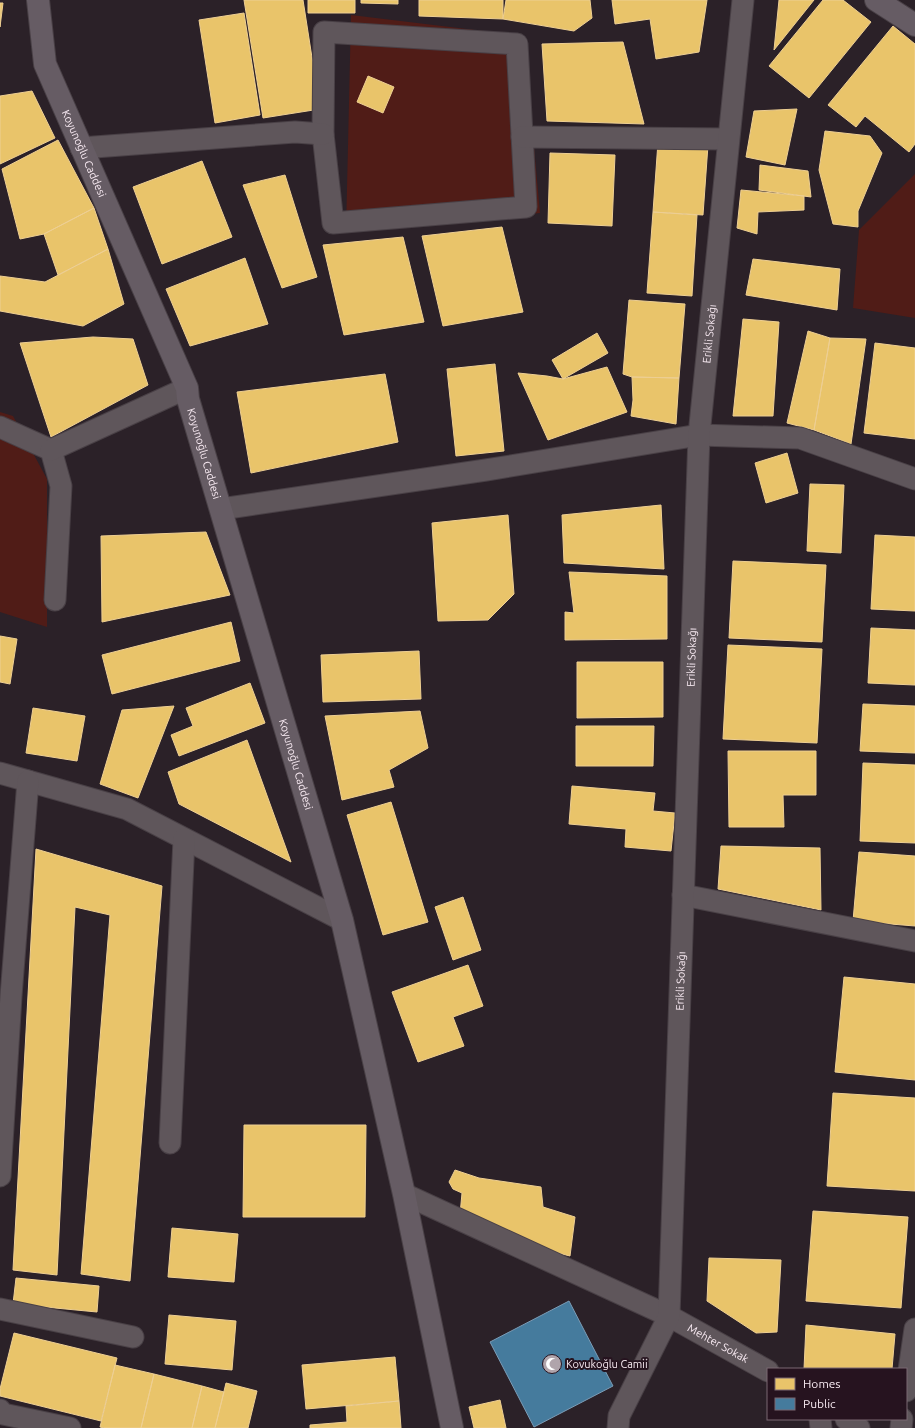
<svg xmlns="http://www.w3.org/2000/svg" width="915" height="1428" font-family="Ubuntu,sans-serif">
<style>
.green{fill:#501c17}
.homes{fill:#e9c46a;stroke:#eecf93}
.public{fill:#457b9d;stroke:#7b9cb6}
.lines{fill:none;stroke-linecap:round;stroke-linejoin:round}
.street-casing{stroke:#494046;stroke-width:23}
.secondary-casing{stroke:#494046;stroke-width:24}
.street{stroke:#5f565b;stroke-width:21}
.secondary{stroke:#665c64;stroke-width:22}
.labels{text-anchor:middle;stroke-width:4;stroke-linejoin:round;paint-order:stroke}
.street-label{font-size:11px;fill:#f8eaf2;stroke:#26131f}
.poi-label{font-size:11px;fill:#f8eaf2;stroke:#26131f;text-anchor:start}
</style>
<rect width="100%" height="100%" fill="#2b2128"/>
<path class="green" d="M 351,15 L 524,36 L 540,213 L 346,232 Z
M 915,174 L 915,318 L 853,308 L 859,230 Z
M 0,412 L 13,416 L 47,479 L 47,627 L 0,612 Z"/>
<path class="homes" d="M 244,0 L 303,0 L 320,109 L 263,118 Z
M 308,0 L 355,0 L 355,13 L 308,13 Z
M 361,0 L 398,0 L 398,4 L 361,3 Z
M 419,0 L 503,0 L 503,19 L 419,16 Z
M 506,0 L 590,0 L 592,18 L 574,31 L 503,19 Z
M 612,0 L 707,0 L 699,52 L 656,59 L 650,19 L 615,24 Z
M 779,0 L 814,0 L 774,50 Z
M 823,0 L 843,0 L 871,22 L 809,98 L 769,66 Z
M 0,3 L 3,3 L 0,27 Z
M 244,13 L 260,115 L 215,123 L 199,20 Z
M 893,26 L 915,44 L 915,144 L 909,152 L 865,116 L 856,127 L 828,105 Z
M 623,42 L 644,124 L 547,121 L 542,44 Z
M 368,76 L 394,87 L 383,113 L 357,102 Z
M 32,91 L 55,138 L 0,164 L 0,96 Z
M 797,109 L 785,165 L 746,157 L 754,111 Z
M 825,131 L 870,136 L 882,153 L 858,211 L 858,227 L 833,224 L 819,170 Z
M 58,140 L 94,208 L 44,234 L 20,239 L 2,169 Z
M 658,142 L 708,145 L 703,215 L 653,212 Z
M 550,153 L 615,155 L 612,226 L 548,223 Z
M 202,161 L 232,237 L 162,264 L 133,187 Z
M 760,165 L 808,171 L 811,197 L 759,190 Z
M 285,175 L 317,277 L 282,288 L 243,185 Z
M 741,190 L 804,196 L 804,210 L 758,212 L 757,234 L 737,228 Z
M 94,208 L 108,249 L 58,275 L 44,234 Z
M 653,212 L 697,215 L 692,296 L 647,293 Z
M 502,227 L 523,312 L 443,326 L 422,236 Z
M 403,237 L 424,322 L 344,335 L 323,245 Z
M 108,249 L 124,304 L 83,326 L 0,311 L 0,276 L 45,282 Z
M 245,258 L 268,324 L 190,346 L 166,289 Z
M 753,259 L 840,269 L 837,310 L 746,295 Z
M 629,300 L 685,304 L 679,378 L 632,377 L 623,374 Z
M 743,319 L 779,322 L 773,416 L 733,416 Z
M 808,331 L 830,338 L 814,430 L 787,423 Z
M 597,333 L 608,353 L 563,379 L 552,360 Z
M 93,337 L 133,339 L 148,385 L 51,437 L 20,343 Z
M 830,338 L 866,339 L 851,444 L 814,430 Z
M 875,343 L 915,348 L 915,439 L 864,433 Z
M 495,364 L 504,451 L 456,456 L 447,369 Z
M 607,367 L 627,412 L 548,440 L 518,373 L 547,376 L 563,379 Z
M 385,374 L 398,442 L 251,473 L 237,392 Z
M 632,377 L 679,378 L 676,424 L 631,416 L 633,400 Z
M 787,453 L 798,493 L 766,503 L 755,463 Z
M 810,484 L 844,485 L 841,553 L 807,551 Z
M 661,505 L 664,569 L 564,563 L 562,515 Z
M 508,515 L 514,594 L 488,620 L 438,621 L 432,523 Z
M 206,532 L 230,595 L 102,622 L 101,536 Z
M 875,535 L 915,537 L 915,611 L 871,609 Z
M 733,561 L 826,565 L 822,642 L 729,638 Z
M 569,572 L 667,576 L 667,639 L 565,640 L 565,612 L 574,613 Z
M 231,622 L 240,661 L 112,694 L 102,655 Z
M 871,628 L 915,630 L 915,685 L 868,683 Z
M 0,636 L 17,639 L 10,684 L 0,682 Z
M 728,645 L 822,649 L 817,743 L 723,739 Z
M 419,651 L 421,699 L 323,702 L 321,655 Z
M 577,662 L 663,662 L 663,717 L 577,718 Z
M 250,683 L 265,723 L 179,756 L 171,735 L 193,726 L 186,708 Z
M 863,704 L 915,706 L 915,753 L 860,751 Z
M 174,706 L 138,798 L 100,784 L 122,710 Z
M 33,708 L 85,716 L 77,761 L 26,753 Z
M 420,711 L 428,748 L 389,770 L 394,787 L 342,800 L 325,716 Z
M 576,726 L 654,726 L 653,766 L 576,766 Z
M 247,740 L 291,862 L 179,804 L 168,772 Z
M 728,751 L 816,751 L 816,795 L 783,795 L 784,827 L 729,827 Z
M 863,763 L 915,765 L 915,843 L 860,841 Z
M 572,786 L 655,793 L 653,811 L 675,813 L 671,851 L 625,847 L 626,829 L 569,824 Z
M 391,802 L 428,922 L 383,935 L 347,815 Z
M 721,846 L 820,848 L 821,910 L 718,889 Z
M 36,849 L 162,886 L 130,1281 L 81,1274 L 110,915 L 75,907 L 57,1275 L 13,1270 Z
M 859,852 L 915,856 L 915,926 L 853,921 Z
M 463,897 L 481,950 L 453,960 L 435,907 Z
M 468,965 L 483,1006 L 453,1017 L 464,1046 L 418,1062 L 392,992 Z
M 844,977 L 915,984 L 915,1080 L 835,1072 Z
M 833,1093 L 915,1098 L 915,1191 L 827,1186 Z
M 244,1125 L 366,1125 L 365,1217 L 243,1217 Z
M 455,1170 L 479,1178 L 541,1187 L 543,1207 L 575,1217 L 570,1256 L 525,1245 L 460,1215 L 462,1193 L 453,1189 L 449,1182 Z
M 813,1211 L 908,1217 L 901,1308 L 806,1301 Z
M 172,1228 L 238,1234 L 234,1282 L 168,1277 Z
M 709,1258 L 781,1260 L 777,1332 L 756,1333 L 707,1301 Z
M 16,1278 L 99,1286 L 97,1312 L 13,1304 Z
M 169,1315 L 236,1321 L 232,1370 L 165,1364 Z
M 806,1325 L 895,1334 L 892,1369 L 804,1369 Z
M 14,1333 L 117,1358 L 101,1421 L 0,1396 L 0,1389 Z
M 395,1357 L 399,1401 L 306,1409 L 302,1365 Z
M 115,1365 L 154,1374 L 141,1428 L 104,1428 L 100,1427 Z
M 154,1374 L 202,1386 L 192,1428 L 141,1428 Z
M 226,1383 L 257,1391 L 248,1428 L 215,1428 Z
M 202,1386 L 224,1392 L 215,1428 L 192,1428 Z
M 500,1400 L 506,1428 L 474,1428 L 469,1407 Z
M 399,1401 L 401,1428 L 310,1428 L 310,1425 L 347,1422 L 346,1406 Z"/>
<path class="public" d="M 569,1301 L 613,1386 L 534,1427 L 490,1342 Z"/>
<g class="lines">
<defs>
<g id="street">
<path d="M 324,32 L 517,44 L 526,207 L 333,223 L 323,134 Z"/>
<path d="M 522,137 L 728,139"/>
<path d="M 81,148 L 295,132 L 323,134"/>
<path d="M 0,427 L 51,450 L 61,486 L 55,600"/>
<path d="M 51,450 L 187,388"/>
<path d="M 221,509 L 486,470 L 699,435 L 800,438 L 915,479"/>
<path d="M 0,773 L 127,809 L 342,920"/>
<path d="M 683,895 L 915,941"/>
<path d="M 170,1143 L 184,839"/>
<path d="M 0,1176 L 11,996 L 28,781"/>
<path id="s1" d="M 404,1194 L 669,1316 L 768,1371"/>
<path d="M 0,1309 L 133,1337"/>
<path d="M 906,1391 L 915,1329"/>
<path d="M 0,1410 L 3,1414 L 70,1428"/>
<path d="M 820,1419 L 821,1428"/>
<path d="M 846,1419 L 859,1428"/>
<path id="s2" d="M 618,1428 L 619,1416 L 669,1316 L 699,435 L 743,0"/>
<path d="M 901,1428 L 902,1419"/>
</g>
<g id="secondary">
<path id="s3" d="M 38,0 L 45,64 L 187,388 L 188,399 L 342,920 L 404,1194 L 452,1428"/>
<path d="M 876,0 L 915,25"/>
</g>
</defs>
<use href="#street" class="street-casing"/>
<use href="#secondary" class="secondary-casing"/>
<use href="#street" class="street"/>
<use href="#secondary" class="secondary"/>
</g>
<defs>
<symbol id="mosque-disc" viewBox="-11 -11 22 22"><circle r="9.5" fill="#b0a4ab" stroke="#26131f"/><path d="M3.5-4.9A6 6 0 1 0 3.5 4.9A5 5 0 1 1 3.5-4.9Z" fill="#fff"/></symbol>
</defs>
<g fill-rule="evenodd">
<use href="#mosque-disc" x="541" y="1353" width="22" height="22"/>
</g>
<g class="labels">
<g class="street-label">
<text dy="4" stroke="none"><textPath href="#s3" startOffset="162">Koyunoğlu Caddesi</textPath></text>
<text dy="4" stroke="none"><textPath href="#s2" startOffset="1107">Erikli Sokağı</textPath></text>
<text dy="4" stroke="none"><textPath href="#s3" startOffset="486">Koyunoğlu Caddesi</textPath></text>
<text dy="4" stroke="none"><textPath href="#s2" startOffset="783">Erikli Sokağı</textPath></text>
<text dy="4" stroke="none"><textPath href="#s3" startOffset="810">Koyunoğlu Caddesi</textPath></text>
<text dy="4" stroke="none"><textPath href="#s2" startOffset="459">Erikli Sokağı</textPath></text>
<text dy="4" stroke="none"><textPath href="#s1" startOffset="348">Mehter Sokak</textPath></text>
</g>
<g class="poi-label">
<text x="566" y="1368">Kovukoğlu Camii</text>
</g>
</g>
<rect x="767" y="1368" width="140" height="52" fill="#26131f" stroke="#7a6973"/>
<rect x="775" y="1378" width="20" height="12" fill="#e9c46a" stroke="#7a6973"/>
<text x="803" y="1388" font-size="12" fill="#f8eaf2">Homes</text>
<rect x="775" y="1398" width="20" height="12" fill="#457b9d" stroke="#7a6973"/>
<text x="803" y="1408" font-size="12" fill="#f8eaf2">Public</text>
</svg>
